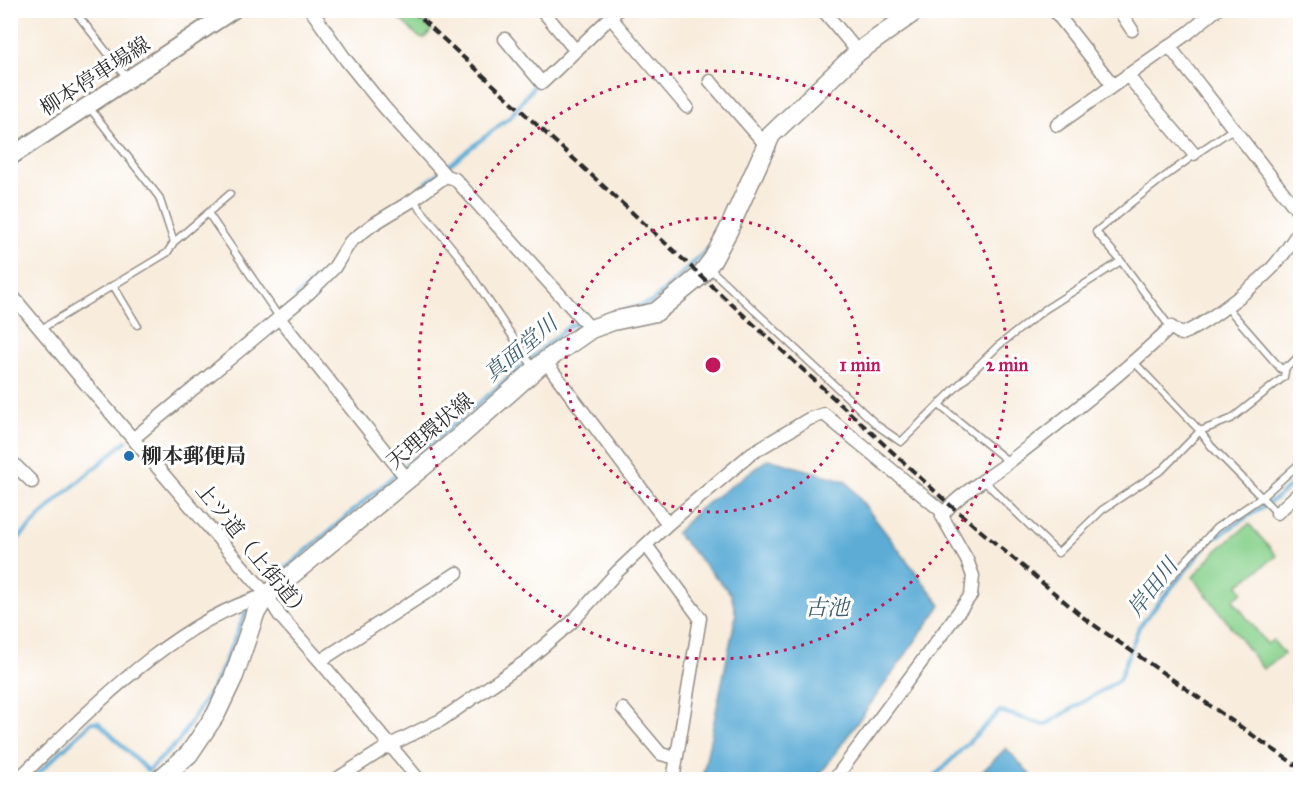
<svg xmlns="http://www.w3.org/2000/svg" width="1311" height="790" font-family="'IM FELL Great Primer','Noto Serif JP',serif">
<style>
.green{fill:#88d28d;stroke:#5a7e5c;stroke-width:1.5}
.water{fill:#5bacd6;stroke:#436c80;stroke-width:1.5}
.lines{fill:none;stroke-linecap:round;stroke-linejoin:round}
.stream{stroke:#5bacd6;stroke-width:4}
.lane-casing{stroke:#928c84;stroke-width:9}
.street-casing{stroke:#928c84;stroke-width:15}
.secondary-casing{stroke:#928c84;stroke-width:20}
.primary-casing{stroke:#928c84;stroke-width:21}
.lane{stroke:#fff;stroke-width:6}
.street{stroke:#fff;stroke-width:12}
.secondary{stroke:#fff;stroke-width:16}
.primary{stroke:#fff;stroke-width:18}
.rail{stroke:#2b2b2b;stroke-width:4;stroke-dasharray:9 4.5;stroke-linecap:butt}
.ring{fill:none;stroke:#c2185b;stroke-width:3;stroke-dasharray:3 6}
.poi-dot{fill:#1f6fb2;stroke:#fff;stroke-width:2}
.labels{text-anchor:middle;stroke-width:6;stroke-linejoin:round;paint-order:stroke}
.street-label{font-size:21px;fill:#2b2b2b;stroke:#fff}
.poi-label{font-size:21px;font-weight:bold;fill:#2b2b2b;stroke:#fff;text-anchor:start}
.water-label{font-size:22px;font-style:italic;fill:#3e5f6f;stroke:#fff}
.centre{fill:#c2185b;stroke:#fff;stroke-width:3}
.ring-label{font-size:18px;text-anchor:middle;font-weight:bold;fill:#c2185b;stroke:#fff;stroke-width:6;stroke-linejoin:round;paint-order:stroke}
</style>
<rect width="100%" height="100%" fill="#fff"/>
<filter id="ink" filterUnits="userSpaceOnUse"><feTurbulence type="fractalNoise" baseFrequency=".0167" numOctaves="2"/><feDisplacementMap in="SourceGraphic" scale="12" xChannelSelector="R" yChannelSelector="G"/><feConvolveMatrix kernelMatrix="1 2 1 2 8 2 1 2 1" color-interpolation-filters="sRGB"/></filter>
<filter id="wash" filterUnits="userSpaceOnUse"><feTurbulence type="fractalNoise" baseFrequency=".008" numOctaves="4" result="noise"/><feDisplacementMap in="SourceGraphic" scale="24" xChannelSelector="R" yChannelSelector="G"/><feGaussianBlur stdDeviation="1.35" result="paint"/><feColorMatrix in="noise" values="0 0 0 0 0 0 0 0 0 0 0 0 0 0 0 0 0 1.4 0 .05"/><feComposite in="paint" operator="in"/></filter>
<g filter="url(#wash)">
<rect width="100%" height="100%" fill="#f8ecdc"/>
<path class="green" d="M 383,11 L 411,11 L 432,30 L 425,38 L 420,38 L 392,12 L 387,14 Z
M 1249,524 L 1277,556 L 1238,585 L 1243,592 L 1233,600 L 1267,644 L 1273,640 L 1284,654 L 1263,669 L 1193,577 L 1215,552 Z"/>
<path class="water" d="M 768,459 L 846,481 L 941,605 L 817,779 L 702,779 L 736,615 L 731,594 L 676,533 L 699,509 Z
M 1006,748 L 1034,779 L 974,779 L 977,777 Z"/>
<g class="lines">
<path class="stream" d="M 883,24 L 897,10
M 448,166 L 511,116 L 537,82
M 419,188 L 439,173
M 296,296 L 315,279
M 625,310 L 652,302 L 711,246
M 10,547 L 56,501 L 126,441
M 285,569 L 569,326 L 583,322
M 31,780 L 92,722 L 98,722 L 148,771 L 178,742 L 215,684 L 247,610
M 931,780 L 1000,711 L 1045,725 L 1119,680 L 1139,627 L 1210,541 L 1276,498 L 1300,478"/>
</g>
</g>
<g filter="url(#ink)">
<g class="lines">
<defs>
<path id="lane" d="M 74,10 L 127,78
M 89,107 L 159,197 L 174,242
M 413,200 L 458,255 L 533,367
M 208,213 L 279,317
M 708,267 L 878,426 L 901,442 L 998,346 L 1044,310 L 1121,261
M 113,285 L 137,325
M 1226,306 L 1281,369 L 1290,365 L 1300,355
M 1170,327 L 1121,261 L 1096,232 C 1139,195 1185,160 1233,129
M 41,329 L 167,253 L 174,242 L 230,194
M 1134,362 L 1200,431 L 1211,446 L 1277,513
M 939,405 L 1009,462
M 984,481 L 1058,553 L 1102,510 L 1163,469 L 1200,431 L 1231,419 L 1284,377 L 1286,366
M 1157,592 L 1216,528 L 1262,497 L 1300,463"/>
<path id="street" d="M 311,10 L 346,60 L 384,107 L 446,176 L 455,179 L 591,329
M 542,10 L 576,51
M 823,10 L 858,52
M 1054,10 L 1112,84
M 1119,10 L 1132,30
M 611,18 L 687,107
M 505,39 L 542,83 L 618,10
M 1169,46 L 1300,214
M 1127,75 L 1194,154
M 710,81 L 767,146
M 1057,125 L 1188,33 L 1216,10
M 10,293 L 85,383 L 267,595 L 280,616 L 320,661 L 419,780
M 279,318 L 408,480
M 545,361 L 668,524
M 134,438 L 309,293 L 334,268 L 350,242 L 372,225 L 413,200 L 446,176
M 10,460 L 32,482
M 1277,513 L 1300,492
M 646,545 L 700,618 L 673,780
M 320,661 L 457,573
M 623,709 L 661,754 L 676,758
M 17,780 C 87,714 173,621 267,595
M 335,780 L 390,745 L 441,720 L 525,662 L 572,622 L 617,572 L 668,524 L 752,453 L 809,419 L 824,414 L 944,513
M 834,780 L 971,595 L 973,576 L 967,560 L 942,516 C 957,494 988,479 1009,462 C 1064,419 1120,376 1171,327 L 1181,334 C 1203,327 1252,288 1269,271 C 1281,260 1291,243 1300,230"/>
<path id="secondary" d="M 10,157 L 233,10"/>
<path id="primary" d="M 159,780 L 189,754 L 216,714 L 234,676 L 255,614 L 267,595 L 458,438 L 545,361 L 591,329 L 613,321 L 656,312 L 700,276 L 713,259 L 728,231 L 771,135 L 858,52 L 917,10"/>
</defs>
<use href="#lane" class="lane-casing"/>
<use href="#street" class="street-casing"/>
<use href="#secondary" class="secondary-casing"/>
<use href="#primary" class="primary-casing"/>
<use href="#lane" class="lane"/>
<use href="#street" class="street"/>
<use href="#secondary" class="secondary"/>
<use href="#primary" class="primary"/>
<path class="rail" d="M 412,10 L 950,505 L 1084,618 L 1300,768"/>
</g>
</g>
<g class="ring">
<circle cx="713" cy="365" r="147"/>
<circle cx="713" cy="365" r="294"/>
</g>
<circle class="poi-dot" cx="129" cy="456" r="6"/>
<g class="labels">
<g class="street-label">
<text transform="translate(95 76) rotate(-33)" y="7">柳本停車場線</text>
<text transform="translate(430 431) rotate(-40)" y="7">天理環状線</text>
<text transform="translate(253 551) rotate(51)" y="7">上ツ道（上街道）</text>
</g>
<g class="poi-label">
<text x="141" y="463">柳本郵便局</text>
</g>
<g class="water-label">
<text transform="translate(520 348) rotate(-40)" y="8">真面堂川</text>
<text transform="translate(1152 587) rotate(-52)" y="8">岸田川</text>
<text x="827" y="615">古池</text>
</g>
</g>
<circle cx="713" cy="365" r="9" class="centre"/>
<g class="ring-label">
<text x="860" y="371">1 min</text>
<text x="1007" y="371">2 min</text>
</g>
<rect width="1311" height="790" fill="none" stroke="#fff" stroke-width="36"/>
</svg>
